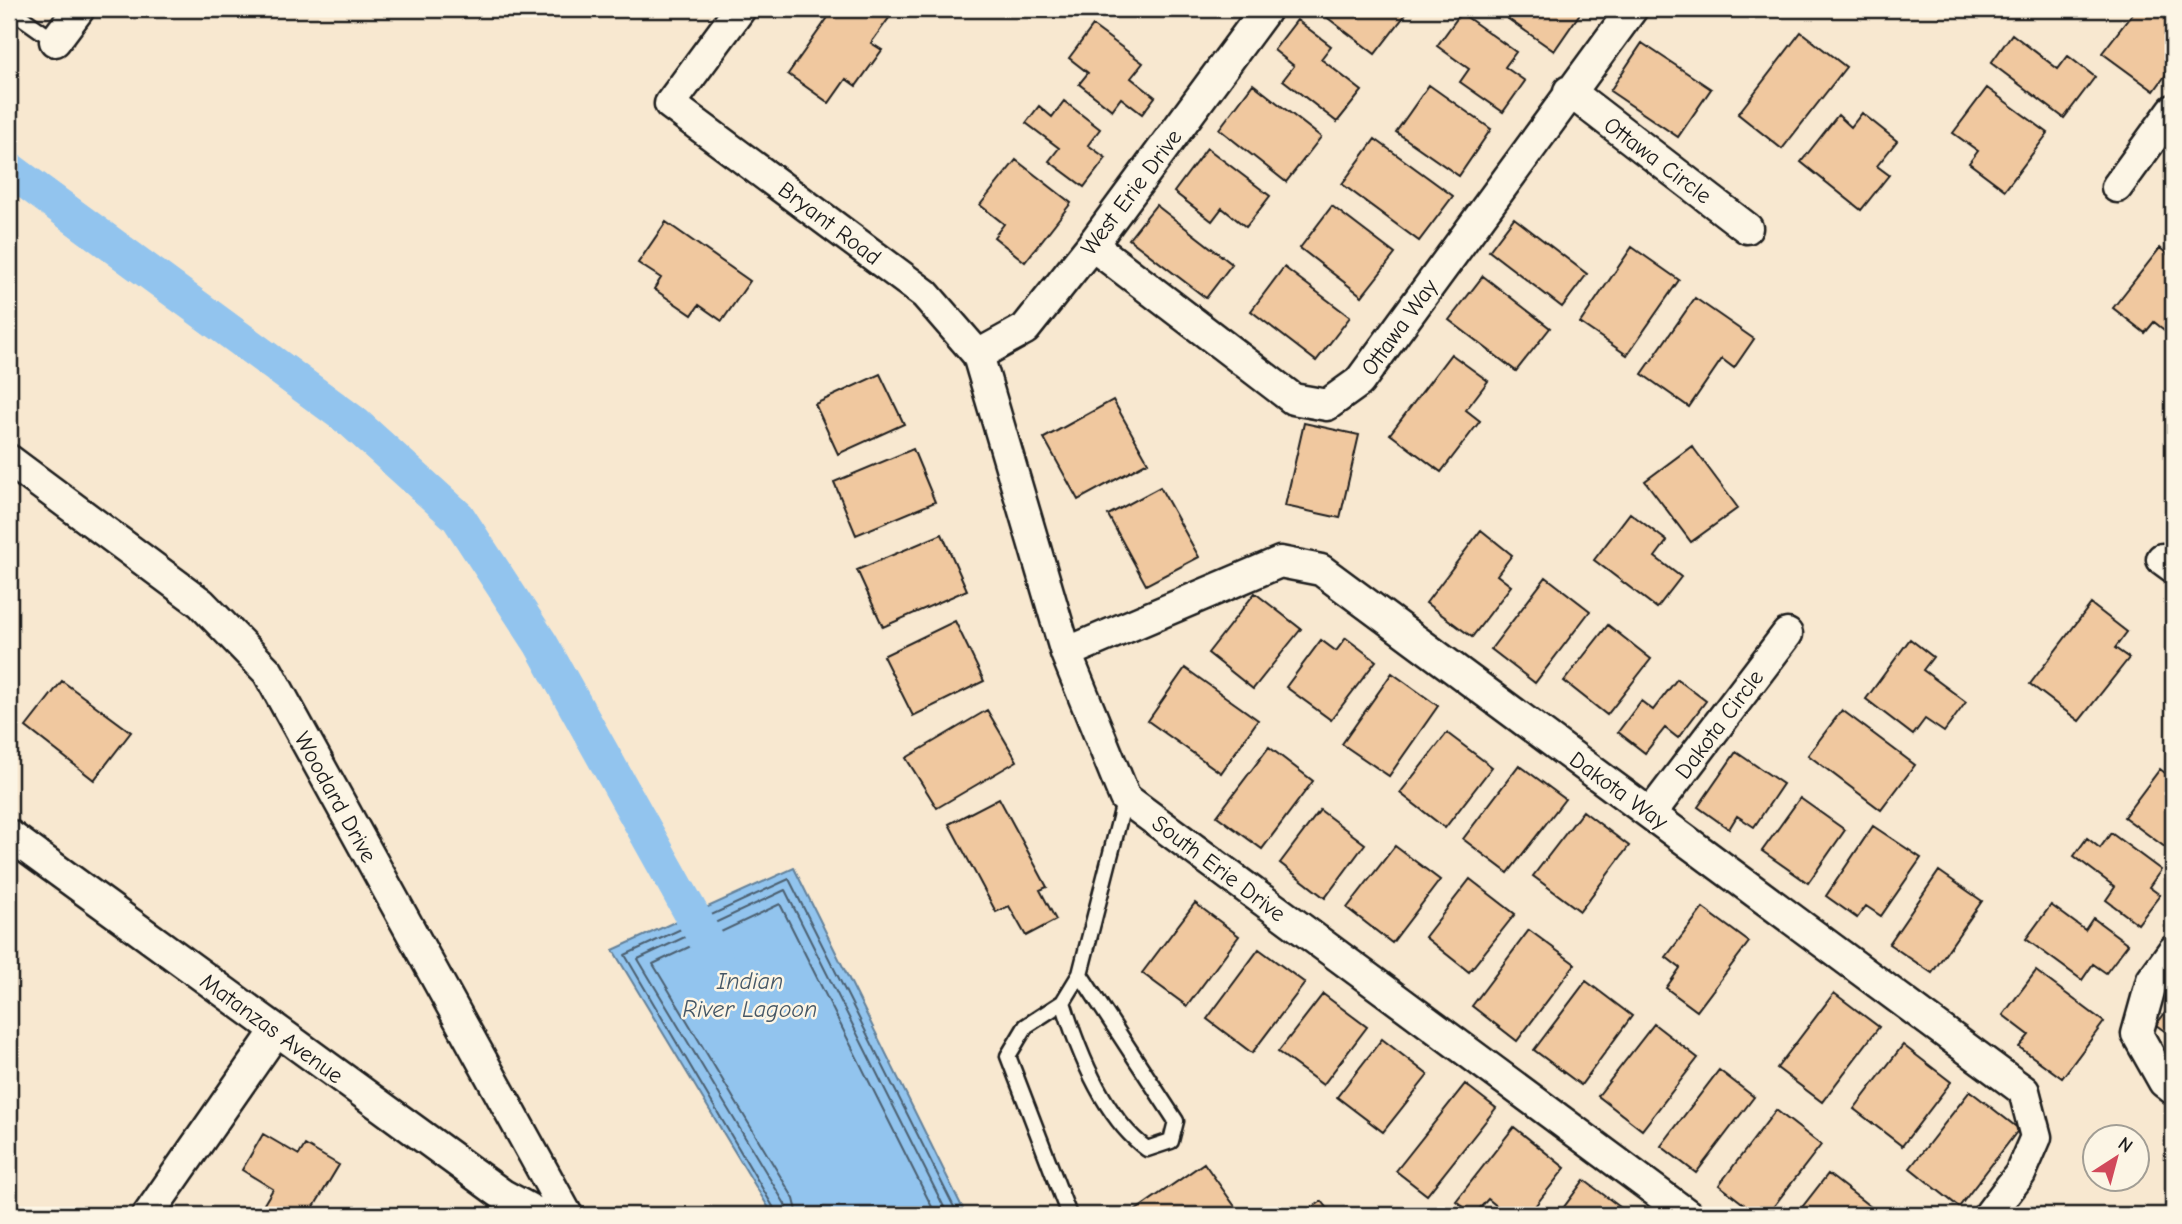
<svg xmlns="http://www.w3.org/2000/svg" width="2182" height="1224" font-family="'Comic Neue',sans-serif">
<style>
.water{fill:#92c4ee;stroke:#63819a;stroke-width:2}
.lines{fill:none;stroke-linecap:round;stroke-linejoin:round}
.shore{stroke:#4b5f70;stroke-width:2}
.canal{stroke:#92c4ee;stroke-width:35}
.building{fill:#f0c89f;stroke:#1c1c1c;stroke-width:2}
.lane-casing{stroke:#1c1c1c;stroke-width:19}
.street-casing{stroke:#1c1c1c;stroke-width:35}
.lane{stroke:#fcf5e5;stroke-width:14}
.street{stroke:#fcf5e5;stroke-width:30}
.labels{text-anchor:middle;stroke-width:5;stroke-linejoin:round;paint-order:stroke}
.street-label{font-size:23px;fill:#1c1c1c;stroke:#fcf5e5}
.water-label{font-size:24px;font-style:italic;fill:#455766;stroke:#fcf5e5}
</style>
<rect width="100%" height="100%" fill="#f8e8d0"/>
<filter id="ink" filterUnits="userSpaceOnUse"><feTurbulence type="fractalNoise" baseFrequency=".0143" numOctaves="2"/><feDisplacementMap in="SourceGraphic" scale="14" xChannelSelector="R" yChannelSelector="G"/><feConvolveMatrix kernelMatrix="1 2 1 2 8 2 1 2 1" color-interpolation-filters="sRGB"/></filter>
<g filter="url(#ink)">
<path class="water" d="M 794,868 L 966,1215 L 773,1215 L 613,950 Z"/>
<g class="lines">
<path class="shore" d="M 778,1215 L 625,955 L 789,879 L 958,1215
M 787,1215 L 785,1204 L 638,959 L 785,890 L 948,1215
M 798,1215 L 794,1199 L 653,964 L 780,904 L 936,1215"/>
<path class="canal" d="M 9,169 L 353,422 L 458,517 L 541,644 L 715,956"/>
</g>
<path class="building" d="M 834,9 L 875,9 L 889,18 L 871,43 L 882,50 L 856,86 L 846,79 L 829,103 L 788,74 Z
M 1316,9 L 1408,9 L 1409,10 L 1375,54 Z
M 1494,9 L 1583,9 L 1554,51 Z
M 2136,9 L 2173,9 L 2173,65 L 2154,91 L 2102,53 Z
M 1461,13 L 1516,52 L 1505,67 L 1525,81 L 1503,112 L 1460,82 L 1469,69 L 1437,46 Z
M 1297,20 L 1331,46 L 1321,59 L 1362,91 L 1337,122 L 1283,80 L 1294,66 L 1274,50 Z
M 1093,26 L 1143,63 L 1131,78 L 1155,97 L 1142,114 L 1121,98 L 1112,110 L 1079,84 L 1088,73 L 1069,58 Z
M 1801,32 L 1846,67 L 1782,149 L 1738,114 Z
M 2012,34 L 2058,69 L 2068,56 L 2095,77 L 2064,118 L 1991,63 Z
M 1642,43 L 1711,89 L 1678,137 L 1610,91 Z
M 1253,84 L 1321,137 L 1286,182 L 1219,129 Z
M 1429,85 L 1491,129 L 1459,176 L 1396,132 Z
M 1987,88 L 2048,133 L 2005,190 L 1969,163 L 1978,151 L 1953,133 Z
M 1064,101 L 1100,129 L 1088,145 L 1106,158 L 1084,187 L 1049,161 L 1059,148 L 1026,123 L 1039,106 L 1052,117 Z
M 1862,113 L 1897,141 L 1877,166 L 1889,175 L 1861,210 L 1801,162 L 1838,115 L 1851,127 Z
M 1375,139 L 1453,196 L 1419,241 L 1342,184 Z
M 1207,148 L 1270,196 L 1246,227 L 1222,208 L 1212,221 L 1174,192 Z
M 1016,160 L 1071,203 L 1025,262 L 994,237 L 1004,224 L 980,205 Z
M 1156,205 L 1232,264 L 1206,298 L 1129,239 Z
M 1332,206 L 1395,254 L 1362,296 L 1300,248 Z
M 1514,218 L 1587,274 L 1562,307 L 1489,251 Z
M 666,222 L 750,281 L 722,321 L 699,305 L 692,315 L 654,289 L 661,278 L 638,263 Z
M 1632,247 L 1679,280 L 1627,355 L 1580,323 Z
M 2160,248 L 2173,259 L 2173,337 L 2154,322 L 2145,333 L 2113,308 Z
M 1284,267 L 1350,317 L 1316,361 L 1251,311 Z
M 1483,276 L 1550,328 L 1516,371 L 1449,320 Z
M 1695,298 L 1754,339 L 1734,368 L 1722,359 L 1689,407 L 1642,374 Z
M 1451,354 L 1488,381 L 1466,410 L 1480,421 L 1441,472 L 1390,434 Z
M 880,374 L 904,424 L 838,454 L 815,404 Z
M 1113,400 L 1148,462 L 1078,500 L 1044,438 Z
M 1304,423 L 1359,435 L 1340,518 L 1285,506 Z
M 1692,446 L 1738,508 L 1691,542 L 1645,481 Z
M 913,449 L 935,502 L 856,535 L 834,482 Z
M 1160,487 L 1199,557 L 1146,585 L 1108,515 Z
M 1630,513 L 1667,541 L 1655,557 L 1681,577 L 1657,608 L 1594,560 Z
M 1481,530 L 1512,555 L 1497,575 L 1511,586 L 1472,637 L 1426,603 Z
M 942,534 L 967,590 L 883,627 L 857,570 Z
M 1546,577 L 1590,611 L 1535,683 L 1491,649 Z
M 1255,593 L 1301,629 L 1253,689 L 1208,653 Z
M 2091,604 L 2127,632 L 2115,648 L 2129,658 L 2079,721 L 2030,684 Z
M 955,621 L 984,681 L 913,716 L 883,656 Z
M 1608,625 L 1651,659 L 1607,715 L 1564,681 Z
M 1346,638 L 1376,661 L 1331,720 L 1286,687 L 1321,640 L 1336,651 Z
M 1910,639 L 1933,657 L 1923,670 L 1966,702 L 1944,732 L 1925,719 L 1913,735 L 1866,699 Z
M 1185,668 L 1258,720 L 1221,773 L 1148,721 Z
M 1392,673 L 1438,706 L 1389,776 L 1342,744 Z
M 1677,679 L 1706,701 L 1678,738 L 1665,728 L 1645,753 L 1618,732 L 1641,701 L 1653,710 Z
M 62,681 L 131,732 L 94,780 L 26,727 Z
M 987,710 L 1017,761 L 937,808 L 906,758 Z
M 1842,710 L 1915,765 L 1881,810 L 1808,755 Z
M 1447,733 L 1492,767 L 1445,828 L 1400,793 Z
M 1269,747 L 1313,781 L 1262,849 L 1217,816 Z
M 1736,752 L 1783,784 L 1754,827 L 1737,816 L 1729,829 L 1698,807 Z
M 1519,765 L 1565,799 L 1508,873 L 1463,839 Z
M 2160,769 L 2173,779 L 2173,853 L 2124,817 Z
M 999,798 L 1047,887 L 1040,890 L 1056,920 L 1026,936 L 1009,906 L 996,912 L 949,824 Z
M 1800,798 L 1845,830 L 1808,883 L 1762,851 Z
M 1320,810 L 1365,844 L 1325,898 L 1280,863 Z
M 1583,811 L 1629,846 L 1580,911 L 1533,876 Z
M 1873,826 L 1921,858 L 1881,916 L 1866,906 L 1857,918 L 1826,896 Z
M 2111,833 L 2161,870 L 2149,887 L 2160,895 L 2138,924 L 2106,900 L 2115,887 L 2074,856 L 2087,838 L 2100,848 Z
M 1395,846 L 1440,880 L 1392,943 L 1347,908 Z
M 1939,871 L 1982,901 L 1932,973 L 1889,944 Z
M 1470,879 L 1515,914 L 1469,972 L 1425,937 Z
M 1195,903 L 1239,936 L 1187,1006 L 1142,973 Z
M 2051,905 L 2085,930 L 2093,918 L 2128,944 L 2106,973 L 2093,964 L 2082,980 L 2026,939 Z
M 1703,908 L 1749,942 L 1697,1011 L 1666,988 L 1680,968 L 1666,957 Z
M 1529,930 L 1575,964 L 1517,1041 L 1472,1006 Z
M 1259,949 L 1305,983 L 1252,1053 L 1207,1019 Z
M 2036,971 L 2104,1022 L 2062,1078 L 2019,1047 L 2029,1035 L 2003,1015 Z
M 1586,981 L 1632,1016 L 1581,1085 L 1534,1050 Z
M 1834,993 L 1879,1027 L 1822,1102 L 1777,1068 Z
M 1323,994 L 1367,1027 L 1323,1085 L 1278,1052 Z
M 2173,1002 L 2173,1059 L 2163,1052 L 2173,1037 L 2156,1025 Z
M 1654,1024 L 1698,1058 L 1642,1130 L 1598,1096 Z
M 1382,1039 L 1428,1075 L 1383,1132 L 1337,1097 Z
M 1903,1045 L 1951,1082 L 1902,1146 L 1854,1109 Z
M 1719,1070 L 1754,1097 L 1696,1173 L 1661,1146 Z
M 1465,1084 L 1496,1108 L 1427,1195 L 1396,1171 Z
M 1970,1091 L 2019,1129 L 1959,1207 L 1910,1168 Z
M 1776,1110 L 1821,1145 L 1767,1215 L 1758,1215 L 1719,1185 Z
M 1514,1127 L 1565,1168 L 1528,1215 L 1508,1215 L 1488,1199 L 1474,1215 L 1456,1201 Z
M 263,1134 L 299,1155 L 305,1145 L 339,1165 L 309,1215 L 272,1215 L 261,1209 L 273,1189 L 242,1170 Z
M 1204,1163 L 1241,1215 L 1129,1215 Z
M 1828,1174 L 1872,1208 L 1866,1215 L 1796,1215 Z
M 1584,1180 L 1628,1213 L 1626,1215 L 1558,1215 Z
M 1322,1201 L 1333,1215 L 1301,1215 Z"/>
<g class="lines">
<defs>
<path id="lane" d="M 10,9 L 55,41
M 1080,974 L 1176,1121 L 1171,1141 L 1147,1149 C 1104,1118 1078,1051 1063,1002 L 1080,974 L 1125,798
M 1063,1002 L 1026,1026 L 1008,1056 L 1069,1215"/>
<path id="street" d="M 740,9 L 670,104 L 925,294 L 978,355 L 1066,653 L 1125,798 L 1688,1215
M 55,41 L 79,9
M 1569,91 L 1747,228
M 2117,187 L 2173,110
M 1092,245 L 1293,399 L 1327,405 L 1359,382 L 1632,9
M 978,355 L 1025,329 L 1092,245 L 1266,9
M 9,460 L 201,603 L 268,672 L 567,1215
M 2162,559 L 2173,567
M 1066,653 L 1280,562 L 1321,570 L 2024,1091 L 2036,1137 L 2020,1174 L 1989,1215
M 1651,813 L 1787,634
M 9,835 L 503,1195 L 540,1215
M 2173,951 L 2152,980 L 2137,1034 L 2164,1082 L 2173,1089
M 148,1215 L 276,1031"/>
</defs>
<use href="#lane" class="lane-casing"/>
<use href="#street" class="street-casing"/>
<use href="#lane" class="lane"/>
<use href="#street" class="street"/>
</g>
</g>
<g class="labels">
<g class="street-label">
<text transform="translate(1658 160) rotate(37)" y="8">Ottawa Circle</text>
<text transform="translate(1131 192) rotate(-53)" y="8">West Erie Drive</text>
<text transform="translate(830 223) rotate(37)" y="8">Bryant Road</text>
<text transform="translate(1399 327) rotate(-54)" y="8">Ottawa Way</text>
<text transform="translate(1719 724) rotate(-53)" y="8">Dakota Circle</text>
<text transform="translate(1619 790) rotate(36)" y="8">Dakota Way</text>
<text transform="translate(336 797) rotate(61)" y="8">Woodard Drive</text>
<text transform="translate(1219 868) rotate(37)" y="8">South Erie Drive</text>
<text transform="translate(272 1028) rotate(36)" y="8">Matanzas Avenue</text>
</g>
<g class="water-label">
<text x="750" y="989">Indian<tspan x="750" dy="28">River Lagoon</tspan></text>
</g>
</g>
<rect width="2182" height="1224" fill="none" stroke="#fcf5e5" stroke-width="35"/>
<rect x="18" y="18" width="2147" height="1189" fill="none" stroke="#1c1c1c" stroke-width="2.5" filter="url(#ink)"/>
<g transform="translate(2116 1158) rotate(36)"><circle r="33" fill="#fcf5e5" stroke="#a29e95" stroke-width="2"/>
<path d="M0-5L12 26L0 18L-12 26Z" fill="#d1495b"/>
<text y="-10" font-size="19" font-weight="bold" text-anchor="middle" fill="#1c1c1c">N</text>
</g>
</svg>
